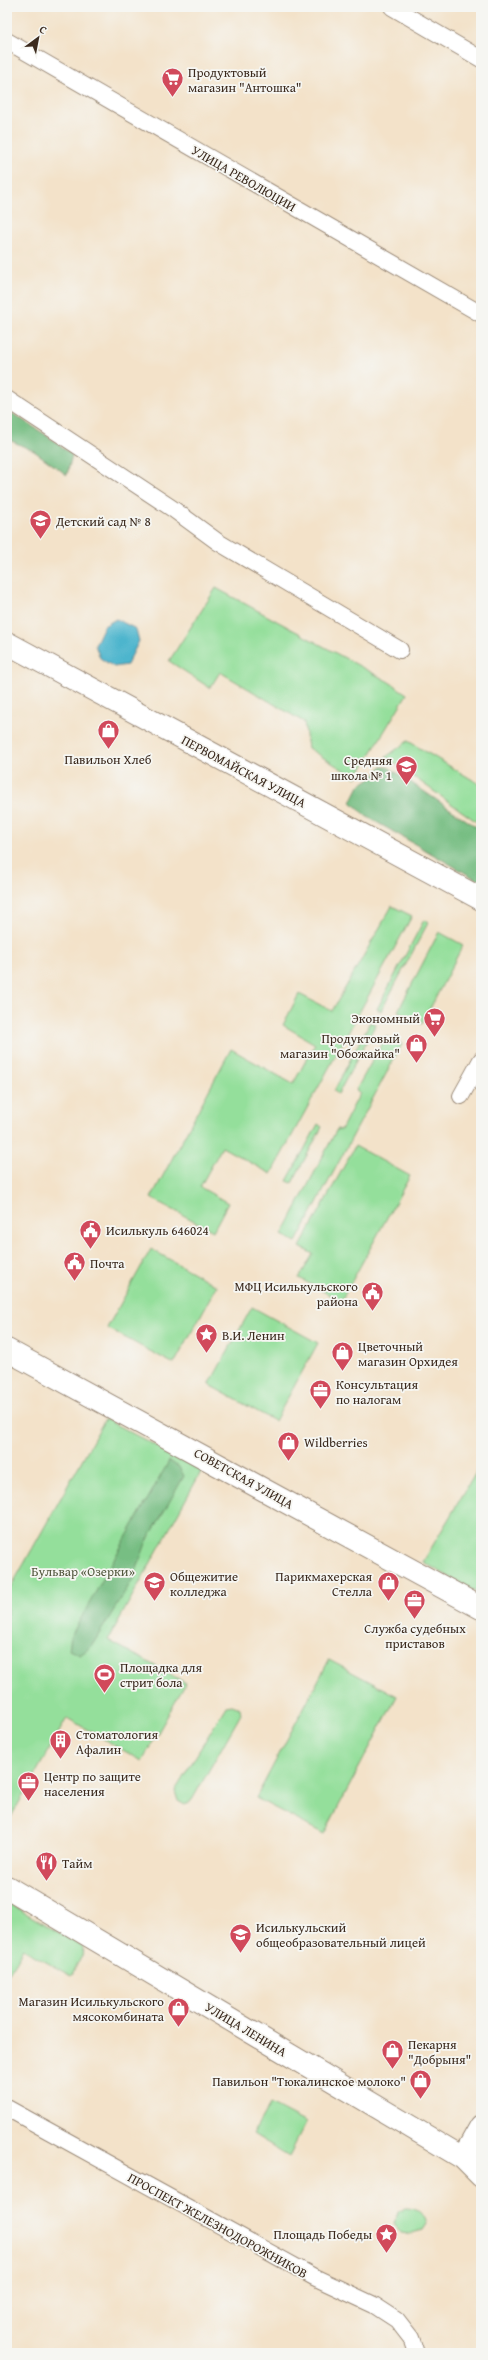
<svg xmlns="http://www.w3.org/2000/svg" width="488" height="2360" font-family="'Gentium Book Plus',serif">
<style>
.green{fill:#94df9b;stroke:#68845c}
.forest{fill:#77be83;stroke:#597450}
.water{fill:#4eb5cd;stroke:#447076}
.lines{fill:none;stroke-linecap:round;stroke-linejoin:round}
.street-casing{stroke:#978674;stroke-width:18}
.secondary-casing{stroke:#978674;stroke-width:24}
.street{stroke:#fff;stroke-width:16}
.secondary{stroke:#fff;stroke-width:22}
.labels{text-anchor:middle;stroke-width:3.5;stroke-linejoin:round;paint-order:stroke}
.poi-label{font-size:13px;fill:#3b2a1e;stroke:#f6f6f2;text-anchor:start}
.street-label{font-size:13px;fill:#3b2a1e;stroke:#f6f6f2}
.park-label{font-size:13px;fill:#51573d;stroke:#f6f6f2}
</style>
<rect width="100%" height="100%" fill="#f6f6f2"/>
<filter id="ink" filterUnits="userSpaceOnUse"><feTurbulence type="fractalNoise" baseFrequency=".025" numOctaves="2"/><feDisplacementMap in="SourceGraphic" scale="8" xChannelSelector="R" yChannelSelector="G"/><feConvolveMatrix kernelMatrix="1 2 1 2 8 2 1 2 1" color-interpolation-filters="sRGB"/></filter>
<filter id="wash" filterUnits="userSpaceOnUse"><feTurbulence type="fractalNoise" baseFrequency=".012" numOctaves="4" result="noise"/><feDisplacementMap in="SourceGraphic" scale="16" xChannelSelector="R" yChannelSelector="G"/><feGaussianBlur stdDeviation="0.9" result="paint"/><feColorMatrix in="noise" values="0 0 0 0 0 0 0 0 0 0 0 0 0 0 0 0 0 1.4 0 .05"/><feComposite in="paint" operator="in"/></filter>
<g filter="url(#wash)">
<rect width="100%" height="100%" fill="#f3e2c9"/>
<path class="green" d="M 216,588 L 389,682 L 407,694 L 356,778 L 308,748 L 304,722 L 220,672 L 210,688 L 169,661 Z
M 408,741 L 481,785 L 481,825 L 386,757 Z
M 392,906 L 412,916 L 271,1174 L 222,1147 L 200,1187 L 228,1203 L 213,1231 L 151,1198 L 231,1049 L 293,1084 L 315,1044 L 283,1025 L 299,994 L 332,1011 Z
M 424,920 L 428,923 L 381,1011 L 377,1009 Z
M 439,932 L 463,945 L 422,1024 L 398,1011 Z
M 370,1022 L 376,1024 L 338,1094 L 334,1091 Z
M 386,1036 L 402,1044 L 296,1242 L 282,1235 L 337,1129 L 341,1130 L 360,1093 L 356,1090 Z
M 318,1124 L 322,1127 L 292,1183 L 287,1181 Z
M 355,1146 L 410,1176 L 341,1301 L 299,1278 L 313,1254 L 300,1247 Z
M 151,1249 L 217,1286 L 174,1364 L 107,1328 Z
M 252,1307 L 318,1343 L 275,1421 L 209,1385 Z
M 105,1419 L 202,1470 L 108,1640 L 186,1683 L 142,1761 L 67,1718 L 7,1824 L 7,1594 Z
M 481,1464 L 481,1595 L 423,1562 Z
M 329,1660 L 397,1696 L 324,1834 L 256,1798 Z
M 232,1705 L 240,1708 L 241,1714 L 192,1800 L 185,1805 L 178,1801 L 175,1791 L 226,1706 Z
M 7,1902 L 83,1947 L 82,1956 L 71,1976 L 23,1949 L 7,1976 Z
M 270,2104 L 306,2123 L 289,2156 L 253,2134 Z
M 405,2207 C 418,2207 423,2212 427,2224 L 423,2230 L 408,2234 L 401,2233 L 394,2224 L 398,2211 Z"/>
<path class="forest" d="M 7,410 L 49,437 L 72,455 L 67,475 L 34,451 L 7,439 Z
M 381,767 L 388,767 L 481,830 L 481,882 L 366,816 L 351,802 L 359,786 L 375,775 Z
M 169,1461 L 179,1467 L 184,1476 L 146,1543 L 133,1579 L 91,1647 L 80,1655 L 69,1650 L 71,1636 Z"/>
<path class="water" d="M 116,619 L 136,629 L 139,641 L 127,665 L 114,667 L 100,658 L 95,645 L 104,626 Z"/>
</g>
<g filter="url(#ink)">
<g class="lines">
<defs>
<path id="street" d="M 392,7 L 481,59
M 7,41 L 481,314
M 7,399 L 173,509 L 218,542 L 400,650
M 461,1096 L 481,1060
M 7,2108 L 314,2277 L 374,2305 L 397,2320 L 411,2338 L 416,2353"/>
<path id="secondary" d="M 7,643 L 481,899
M 7,1350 L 481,1608
M 7,1887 L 463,2158 L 481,2176
M 463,2158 L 481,2126"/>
</defs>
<use href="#street" class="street-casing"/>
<use href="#secondary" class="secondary-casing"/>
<use href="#street" class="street"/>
<use href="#secondary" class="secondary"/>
</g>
</g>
<defs>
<symbol id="supermarket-pin" viewBox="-11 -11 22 30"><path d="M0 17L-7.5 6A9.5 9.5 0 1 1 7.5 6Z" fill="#d1495b" stroke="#f6f6f2"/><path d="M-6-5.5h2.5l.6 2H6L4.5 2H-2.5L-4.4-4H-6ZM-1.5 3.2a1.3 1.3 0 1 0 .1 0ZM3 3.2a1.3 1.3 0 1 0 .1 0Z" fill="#fff"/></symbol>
<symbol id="school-pin" viewBox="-11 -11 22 30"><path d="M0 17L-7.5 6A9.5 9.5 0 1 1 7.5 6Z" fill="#d1495b" stroke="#f6f6f2"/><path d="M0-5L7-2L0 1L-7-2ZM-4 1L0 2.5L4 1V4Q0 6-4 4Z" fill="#fff"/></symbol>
<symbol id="shop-pin" viewBox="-11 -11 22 30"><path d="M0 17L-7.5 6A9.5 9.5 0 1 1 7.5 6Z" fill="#d1495b" stroke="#f6f6f2"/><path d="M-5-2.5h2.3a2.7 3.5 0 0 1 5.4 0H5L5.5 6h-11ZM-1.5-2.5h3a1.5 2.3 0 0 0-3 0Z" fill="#fff"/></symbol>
<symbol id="civic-pin" viewBox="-11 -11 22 30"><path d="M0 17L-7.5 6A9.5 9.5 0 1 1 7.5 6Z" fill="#d1495b" stroke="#f6f6f2"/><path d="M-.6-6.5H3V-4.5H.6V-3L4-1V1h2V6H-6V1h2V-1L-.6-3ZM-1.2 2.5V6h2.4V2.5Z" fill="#fff"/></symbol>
<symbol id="sight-pin" viewBox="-11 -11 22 30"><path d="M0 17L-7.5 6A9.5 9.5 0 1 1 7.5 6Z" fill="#d1495b" stroke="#f6f6f2"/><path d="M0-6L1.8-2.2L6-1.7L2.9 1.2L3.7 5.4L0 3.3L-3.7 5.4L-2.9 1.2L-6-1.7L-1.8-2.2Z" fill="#fff"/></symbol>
<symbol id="office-pin" viewBox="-11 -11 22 30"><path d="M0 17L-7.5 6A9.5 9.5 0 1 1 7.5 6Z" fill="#d1495b" stroke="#f6f6f2"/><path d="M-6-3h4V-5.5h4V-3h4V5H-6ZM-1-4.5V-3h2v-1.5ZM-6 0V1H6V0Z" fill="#fff"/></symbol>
<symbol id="university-pin" viewBox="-11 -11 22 30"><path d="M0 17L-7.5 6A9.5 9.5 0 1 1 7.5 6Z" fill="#d1495b" stroke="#f6f6f2"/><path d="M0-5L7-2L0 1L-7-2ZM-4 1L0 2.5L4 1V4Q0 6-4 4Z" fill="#fff"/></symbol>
<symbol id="stadium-pin" viewBox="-11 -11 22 30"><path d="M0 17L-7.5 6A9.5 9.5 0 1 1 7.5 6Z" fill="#d1495b" stroke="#f6f6f2"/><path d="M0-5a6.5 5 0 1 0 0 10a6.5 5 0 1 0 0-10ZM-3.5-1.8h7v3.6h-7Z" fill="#fff"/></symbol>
<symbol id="building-pin" viewBox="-11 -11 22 30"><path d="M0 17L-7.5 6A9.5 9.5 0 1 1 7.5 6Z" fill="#d1495b" stroke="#f6f6f2"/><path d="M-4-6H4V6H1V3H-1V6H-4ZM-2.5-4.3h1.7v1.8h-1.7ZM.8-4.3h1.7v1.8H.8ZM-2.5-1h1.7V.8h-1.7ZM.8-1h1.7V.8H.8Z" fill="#fff"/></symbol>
<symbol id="restaurant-pin" viewBox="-11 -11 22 30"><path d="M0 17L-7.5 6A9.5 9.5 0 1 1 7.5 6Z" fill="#d1495b" stroke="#f6f6f2"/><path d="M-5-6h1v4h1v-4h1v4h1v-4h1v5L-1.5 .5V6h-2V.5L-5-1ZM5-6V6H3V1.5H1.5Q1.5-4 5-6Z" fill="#fff"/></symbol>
</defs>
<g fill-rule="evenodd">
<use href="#supermarket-pin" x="160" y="66" width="25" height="34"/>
<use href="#school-pin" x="28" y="508" width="25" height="34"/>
<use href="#shop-pin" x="96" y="718" width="25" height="34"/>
<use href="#school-pin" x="394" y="754" width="25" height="34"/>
<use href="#supermarket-pin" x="422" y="1006" width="25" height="34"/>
<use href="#shop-pin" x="404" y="1032" width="25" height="34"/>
<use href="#civic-pin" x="78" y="1218" width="25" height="34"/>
<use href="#civic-pin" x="62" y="1250" width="25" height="34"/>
<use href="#civic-pin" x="360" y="1280" width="25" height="34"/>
<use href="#sight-pin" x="194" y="1322" width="25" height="34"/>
<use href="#shop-pin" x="330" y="1340" width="25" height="34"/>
<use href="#office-pin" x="308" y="1378" width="25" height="34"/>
<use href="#shop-pin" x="276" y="1430" width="25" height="34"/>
<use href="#university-pin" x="142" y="1570" width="25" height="34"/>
<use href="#shop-pin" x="376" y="1570" width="25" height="34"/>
<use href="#office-pin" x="402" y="1588" width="25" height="34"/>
<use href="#stadium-pin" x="92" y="1662" width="25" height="34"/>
<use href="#building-pin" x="48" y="1728" width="25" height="34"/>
<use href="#office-pin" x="16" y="1770" width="25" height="34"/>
<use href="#restaurant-pin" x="34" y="1850" width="25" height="34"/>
<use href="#school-pin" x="228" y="1922" width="25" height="34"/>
<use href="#shop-pin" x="166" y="1996" width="25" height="34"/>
<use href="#shop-pin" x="380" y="2038" width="25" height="34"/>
<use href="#shop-pin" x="408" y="2068" width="25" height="34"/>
<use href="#sight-pin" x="374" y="2222" width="25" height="34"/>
</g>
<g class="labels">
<g class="poi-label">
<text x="188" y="77">Продуктовый<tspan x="188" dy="15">магазин "Антошка"</tspan></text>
<text x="56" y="526">Детский сад № 8</text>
<text x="108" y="764" text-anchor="middle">Павильон Хлеб</text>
<text x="392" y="765" text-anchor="end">Средняя<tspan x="392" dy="15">школа № 1</tspan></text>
<text x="420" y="1023" text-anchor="end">Экономный</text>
<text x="400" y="1043" text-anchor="end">Продуктовый<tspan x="400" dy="15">магазин "Обожайка"</tspan></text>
<text x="106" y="1235">Исилькуль 646024</text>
<text x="90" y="1268">Почта</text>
<text x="358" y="1291" text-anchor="end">МФЦ Исилькульского<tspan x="358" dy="15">района</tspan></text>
<text x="222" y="1340">В.И. Ленин</text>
<text x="358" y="1351">Цветочный<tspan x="358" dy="15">магазин Орхидея</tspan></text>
<text x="336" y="1389">Консультация<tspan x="336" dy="15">по налогам</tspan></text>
<text x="304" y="1447">Wildberries</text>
<text x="170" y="1581">Общежитие<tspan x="170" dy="15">колледжа</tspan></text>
<text x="372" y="1581" text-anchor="end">Парикмахерская<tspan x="372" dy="15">Стелла</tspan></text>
<text x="415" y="1633" text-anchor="middle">Служба судебных<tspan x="415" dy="15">приставов</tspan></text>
<text x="120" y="1672">Площадка для<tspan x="120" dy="15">стрит бола</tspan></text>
<text x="76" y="1739">Стоматология<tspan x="76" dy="15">Афалин</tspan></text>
<text x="44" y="1781">Центр по защите<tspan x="44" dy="15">населения</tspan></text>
<text x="62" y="1868">Тайм</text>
<text x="256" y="1932">Исилькульский<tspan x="256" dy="15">общеобразовательный лицей</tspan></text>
<text x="164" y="2006" text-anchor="end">Магазин Исилькульского<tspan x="164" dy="15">мясокомбината</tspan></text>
<text x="408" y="2049">Пекарня<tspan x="408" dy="15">"Добрыня"</tspan></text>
<text x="406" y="2086" text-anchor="end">Павильон "Тюкалинское молоко"</text>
<text x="372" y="2239" text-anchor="end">Площадь Победы</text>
</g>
<g class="street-label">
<text transform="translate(244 178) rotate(30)" y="5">УЛИЦА РЕВОЛЮЦИИ</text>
<text transform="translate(244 771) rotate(28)" y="5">ПЕРВОМАЙСКАЯ УЛИЦА</text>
<text transform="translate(244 1478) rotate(29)" y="5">СОВЕТСКАЯ УЛИЦА</text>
<text transform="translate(246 2029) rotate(31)" y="5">УЛИЦА ЛЕНИНА</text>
<text transform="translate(218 2225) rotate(29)" y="5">ПРОСПЕКТ ЖЕЛЕЗНОДОРОЖНИКОВ</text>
</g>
<g class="park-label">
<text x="83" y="1576">Бульвар «Озерки»</text>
</g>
</g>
<rect width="488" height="2360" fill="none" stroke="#f6f6f2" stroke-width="24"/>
<g transform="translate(38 38) rotate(32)" stroke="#f6f6f2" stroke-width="3" paint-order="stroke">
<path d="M0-3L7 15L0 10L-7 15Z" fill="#3b2a1e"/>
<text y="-6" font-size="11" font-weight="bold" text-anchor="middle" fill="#3b2a1e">С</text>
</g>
</svg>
